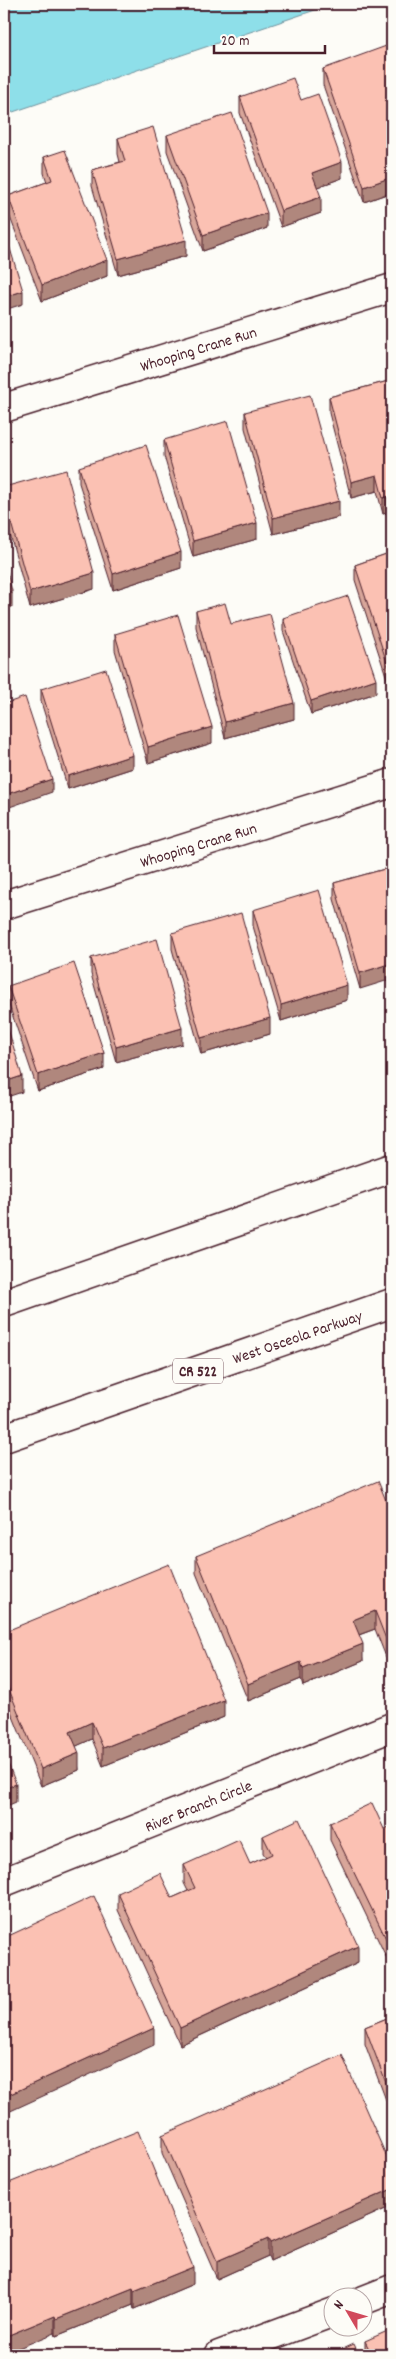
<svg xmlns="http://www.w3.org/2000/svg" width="396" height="2359" font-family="Dekko,sans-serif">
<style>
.water{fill:#8edfe9;stroke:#73929d}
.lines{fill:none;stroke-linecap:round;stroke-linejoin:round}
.minor-casing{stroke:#4a1f2b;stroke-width:31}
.primary-casing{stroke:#4a1f2b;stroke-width:31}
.minor{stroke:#fdfcf7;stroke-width:28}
.primary{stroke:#fdfcf7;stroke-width:28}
.wall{fill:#d8a69a;stroke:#4a1f2b}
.shaded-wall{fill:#b0877d;stroke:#4a1f2b}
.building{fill:#fbc1b3;stroke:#4a1f2b}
.labels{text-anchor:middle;stroke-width:4;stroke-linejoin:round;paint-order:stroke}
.shield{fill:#fdfcf7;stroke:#806168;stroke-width:1}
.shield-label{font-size:15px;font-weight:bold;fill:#4a1f2b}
.street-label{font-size:16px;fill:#4a1f2b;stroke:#fdfcf7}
</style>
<rect width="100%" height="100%" fill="#fdfcf7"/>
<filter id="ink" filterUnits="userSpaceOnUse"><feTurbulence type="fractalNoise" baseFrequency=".02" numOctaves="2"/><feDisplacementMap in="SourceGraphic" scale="10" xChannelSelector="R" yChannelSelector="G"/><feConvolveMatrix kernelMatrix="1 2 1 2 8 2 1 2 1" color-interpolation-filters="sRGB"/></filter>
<g filter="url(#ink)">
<path class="water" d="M 4,4 L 333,4 L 4,115 Z"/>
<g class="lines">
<defs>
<path id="minor" d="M 4,408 L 392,288
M 4,905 L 392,783
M 4,1882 L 392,1727
M 364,2300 L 392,2289
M 219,2355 L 334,2312"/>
<path id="primary" d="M 4,1303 L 392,1168
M 4,1438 L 392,1303"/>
</defs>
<use href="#minor" class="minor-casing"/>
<use href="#primary" class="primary-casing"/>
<use href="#minor" class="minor"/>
<use href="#primary" class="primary"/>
</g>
<path class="wall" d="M 392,54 L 392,192 L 364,202 L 323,85 L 323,69 Z
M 240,97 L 301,100 L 342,178 L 317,187 L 321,213 L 281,227 L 240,113 Z
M 167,135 L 267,228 L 203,251 L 167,151 Z
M 118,138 L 186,256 L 118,275 L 92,186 L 92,170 L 120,162 L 118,154 Z
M 44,157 L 107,276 L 42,301 L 8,212 L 8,196 L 47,182 L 44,173 Z
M 392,380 L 392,511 L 383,514 L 377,491 L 351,498 L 329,413 L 329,397 Z
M 245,412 L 339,517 L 273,534 L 245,428 Z
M 164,440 L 257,539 L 193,557 L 164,456 Z
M 79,467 L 181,568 L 113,590 L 79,483 Z
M 4,487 L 94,589 L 30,608 L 4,512 Z
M 392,552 L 390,688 L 355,580 L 355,565 Z
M 196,611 L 231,624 L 294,719 L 225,738 L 196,627 Z
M 283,618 L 376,693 L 311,714 L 283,631 Z
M 115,634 L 212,743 L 148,763 L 115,650 Z
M 41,689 L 133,768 L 68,789 L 41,702 Z
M 392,867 L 360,989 L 334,899 L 334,883 Z
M 253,910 L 347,1000 L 281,1021 L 253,926 Z
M 172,933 L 270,1034 L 201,1054 L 172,949 Z
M 91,958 L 182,1044 L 116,1062 L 91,974 Z
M 8,986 L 104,1069 L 38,1091 L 8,1002 Z
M 392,1515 L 386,1657 L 375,1629 L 359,1635 L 363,1661 L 303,1686 L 301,1679 L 248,1701 L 196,1573 L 196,1556 Z
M 4,1632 L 224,1717 L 103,1766 L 92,1739 L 76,1746 L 79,1770 L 41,1786 L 4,1694 Z
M 330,1823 L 384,1829 L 392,1826 L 392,1969 L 330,1840 Z
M 263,1836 L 358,1963 L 180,2045 L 118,1910 L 118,1893 L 172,1898 L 188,1891 L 184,1883 L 184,1865 L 250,1864 L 266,1857 L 263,1853 Z
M 392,2016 L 392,2116 L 365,2044 L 365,2027 Z
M 162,2135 L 392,2169 L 392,2206 L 270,2261 L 268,2256 L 217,2279 L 162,2153 Z
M 4,2185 L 193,2284 L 134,2309 L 133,2305 L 56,2336 Z
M 365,2341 L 392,2355 L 365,2355 Z"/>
<path class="shaded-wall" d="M 342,162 L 342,178 L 312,189 L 312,173 Z
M 392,177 L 392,192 L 364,202 L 364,187 Z
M 321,197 L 321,213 L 281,227 L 281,211 Z
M 267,213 L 267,228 L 203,251 L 203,235 Z
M 186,240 L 186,256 L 118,275 L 118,259 Z
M 107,260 L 107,276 L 42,301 L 42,285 Z
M 23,291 L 23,304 L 4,310 L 4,297 Z
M 377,475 L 377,491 L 351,498 L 351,482 Z
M 392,495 L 392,511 L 383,514 L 383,498 Z
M 339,501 L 339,517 L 273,534 L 273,518 Z
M 257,523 L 257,539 L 193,557 L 193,541 Z
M 181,552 L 181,568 L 113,590 L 113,574 Z
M 94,573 L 94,589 L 30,608 L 30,592 Z
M 12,591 L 12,607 L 4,609 L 4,594 Z
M 392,671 L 392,687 L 390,688 L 390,672 Z
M 376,679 L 376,693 L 311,714 L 311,701 Z
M 294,703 L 294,719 L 225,738 L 225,722 Z
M 212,727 L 212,743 L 148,763 L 148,747 Z
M 133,755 L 133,768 L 68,789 L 68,776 Z
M 52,779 L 52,792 L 4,809 L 4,795 Z
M 392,963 L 392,979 L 360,989 L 360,973 Z
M 347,985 L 347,1000 L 281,1021 L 281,1005 Z
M 270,1018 L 270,1034 L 201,1054 L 201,1038 Z
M 182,1028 L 182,1044 L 116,1062 L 116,1047 Z
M 104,1053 L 104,1069 L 38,1091 L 38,1075 Z
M 22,1076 L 22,1092 L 4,1098 L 4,1082 Z
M 375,1611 L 375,1629 L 353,1637 L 353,1620 Z
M 392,1637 L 392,1654 L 386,1657 L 386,1639 Z
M 363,1644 L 363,1661 L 303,1686 L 303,1668 Z
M 301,1662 L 301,1679 L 248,1701 L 248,1684 Z
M 224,1700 L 224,1717 L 103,1766 L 103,1748 Z
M 92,1722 L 92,1739 L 70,1749 L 70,1732 Z
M 79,1753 L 79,1770 L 41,1786 L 41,1769 Z
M 16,1784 L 16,1802 L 4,1807 L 4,1789 Z
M 358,1946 L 358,1963 L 180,2045 L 180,2028 Z
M 154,2028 L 154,2045 L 4,2114 L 4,2097 Z
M 392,2189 L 392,2206 L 270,2261 L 270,2243 Z
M 268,2239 L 268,2256 L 217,2279 L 217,2261 Z
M 193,2267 L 193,2284 L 134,2309 L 134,2291 Z
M 133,2288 L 133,2305 L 56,2336 L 56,2319 Z
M 55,2316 L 55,2333 L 4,2354 L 4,2337 Z"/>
<path class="building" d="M 389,45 L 392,54 L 392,177 L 364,187 L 323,69 Z
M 293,78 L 301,100 L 318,94 L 342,162 L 312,173 L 321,197 L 281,211 L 240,97 Z
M 232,113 L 267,213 L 203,235 L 167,135 Z
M 153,127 L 186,240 L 118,259 L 92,170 L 125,161 L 118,138 Z
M 65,150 L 107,260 L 42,285 L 8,196 L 52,180 L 44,157 Z
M 4,229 L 23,291 L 4,297 Z
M 392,380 L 392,495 L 383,498 L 377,475 L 351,482 L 329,397 Z
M 310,395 L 339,501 L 273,518 L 245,412 Z
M 228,421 L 257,523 L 193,541 L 164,440 Z
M 146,445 L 181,552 L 113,574 L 79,467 Z
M 66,470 L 94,573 L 30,592 L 4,497 L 4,487 Z
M 392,552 L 392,671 L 390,672 L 355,565 Z
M 4,561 L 12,591 L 4,594 Z
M 348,596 L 376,679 L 311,701 L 283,618 Z
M 225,603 L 231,624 L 270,614 L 294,703 L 225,722 L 196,611 Z
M 178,615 L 212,727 L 148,747 L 115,634 Z
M 106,669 L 133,755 L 68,776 L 41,689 Z
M 25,697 L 52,779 L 4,795 L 4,704 Z
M 392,867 L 392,963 L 360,973 L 334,883 Z
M 319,890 L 347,985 L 281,1005 L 253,910 Z
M 241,913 L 270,1018 L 201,1038 L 172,933 Z
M 157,939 L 182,1028 L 116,1047 L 91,958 Z
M 74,963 L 104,1053 L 38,1075 L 8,986 Z
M 4,1015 L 22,1076 L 4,1082 Z
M 378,1481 L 392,1515 L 392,1637 L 386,1639 L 375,1611 L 353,1620 L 363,1644 L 303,1668 L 301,1662 L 248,1684 L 196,1556 Z
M 169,1564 L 224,1700 L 103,1748 L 92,1722 L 70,1732 L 79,1753 L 41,1769 L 4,1677 L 4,1632 Z
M 4,1753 L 16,1784 L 4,1789 Z
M 372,1803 L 384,1829 L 392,1826 L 392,1951 L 330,1823 Z
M 299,1819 L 358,1946 L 180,2028 L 118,1893 L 160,1873 L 172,1898 L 195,1888 L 184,1865 L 239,1840 L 250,1864 L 272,1854 L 263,1836 Z
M 94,1896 L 154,2028 L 4,2097 L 4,1938 Z
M 392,2016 L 392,2099 L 365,2027 Z
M 342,2055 L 392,2169 L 392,2189 L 270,2243 L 268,2239 L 217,2261 L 162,2135 Z
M 138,2131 L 193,2267 L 134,2291 L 133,2288 L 56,2319 L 55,2316 L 4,2337 L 4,2185 Z
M 392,2329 L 392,2355 L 372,2355 L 365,2341 Z
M 354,2344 L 359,2355 L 330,2355 Z"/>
</g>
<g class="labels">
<rect class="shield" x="173" y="1358.5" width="50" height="25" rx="4"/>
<g class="shield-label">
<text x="198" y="1376">CR 522</text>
</g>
<g class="street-label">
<text transform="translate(198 348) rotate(-17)" y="6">Whooping Crane Run</text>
<text transform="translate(198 844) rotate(-17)" y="6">Whooping Crane Run</text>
<text transform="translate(297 1336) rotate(-19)" y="6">West Osceola Parkway</text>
<text transform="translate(198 1805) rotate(-22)" y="6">River Branch Circle</text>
</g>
</g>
<rect width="396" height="2359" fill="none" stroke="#fdfcf7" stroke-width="20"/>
<rect x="10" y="10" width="376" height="2339" fill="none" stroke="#4a1f2b" stroke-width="2" filter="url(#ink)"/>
<g transform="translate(348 2312) rotate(308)"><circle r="24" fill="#fdfcf7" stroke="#b5a4a5"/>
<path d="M0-4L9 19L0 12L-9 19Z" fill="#d1495b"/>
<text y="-8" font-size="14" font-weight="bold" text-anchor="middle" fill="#4a1f2b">N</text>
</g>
<path d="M214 45v8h111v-8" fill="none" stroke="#4a1f2b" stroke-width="2.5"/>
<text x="221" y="45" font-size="15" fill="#4a1f2b" stroke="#fdfcf7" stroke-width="4" paint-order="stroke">20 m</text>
</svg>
